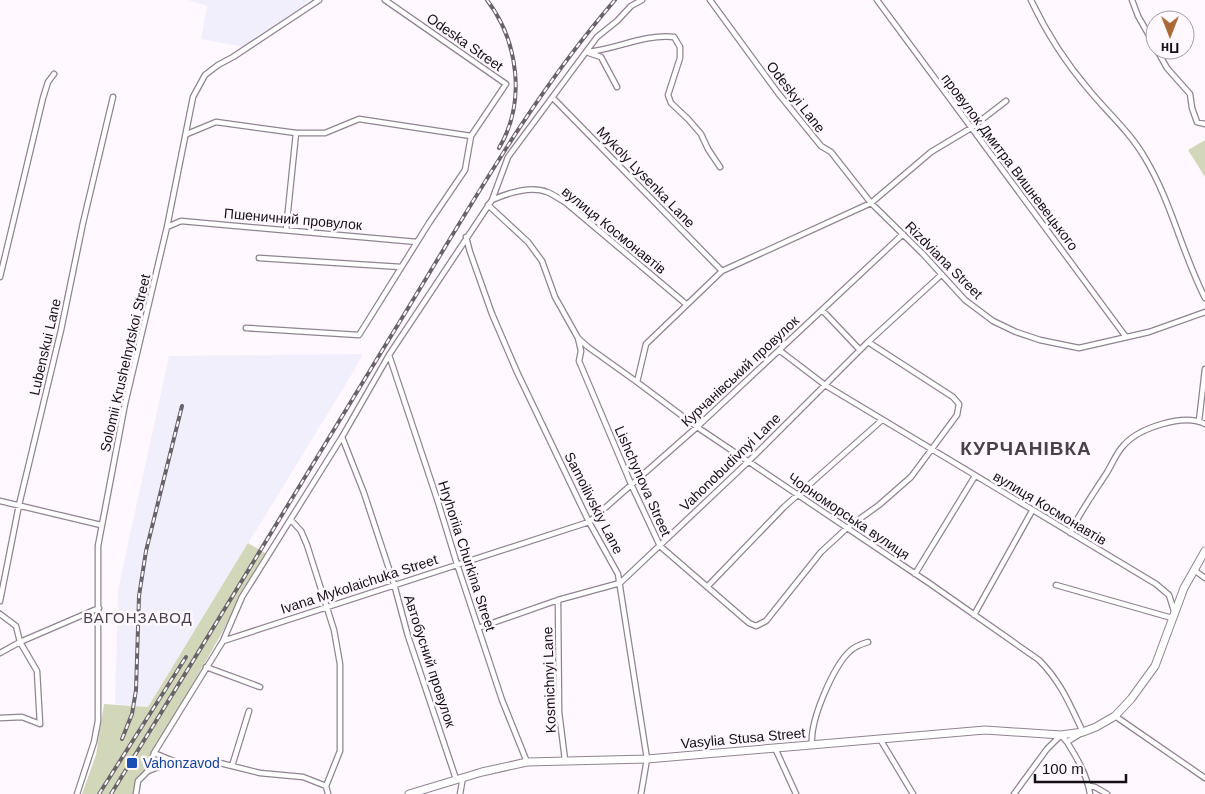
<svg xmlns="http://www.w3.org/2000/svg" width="1205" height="794" font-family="Arial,sans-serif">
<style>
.industrial{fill:#f2effc}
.green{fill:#d2d7b9}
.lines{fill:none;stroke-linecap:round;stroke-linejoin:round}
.minor-casing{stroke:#908391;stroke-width:7}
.secondary-casing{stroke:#908391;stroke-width:9}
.minor{stroke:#fff;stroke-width:4.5}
.secondary{stroke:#fff;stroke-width:7}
.rail-casing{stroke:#686368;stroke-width:4}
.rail{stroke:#fff9ff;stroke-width:2;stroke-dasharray:5.5;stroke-linecap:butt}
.transit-dot{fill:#1a4fb4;stroke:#fff9ff;stroke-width:2}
.labels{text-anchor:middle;stroke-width:5;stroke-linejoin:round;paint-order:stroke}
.street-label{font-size:14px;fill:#151015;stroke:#fff9ff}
.transit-label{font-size:14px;fill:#164399;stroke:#fff9ff;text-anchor:start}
.neighbourhood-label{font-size:15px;letter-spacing:1px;fill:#4c404c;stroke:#fff9ff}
.district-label{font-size:19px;font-weight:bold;letter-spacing:1px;fill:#4c404c;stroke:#fff9ff}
</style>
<rect width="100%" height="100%" fill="#fff9ff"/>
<path class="industrial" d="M 188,0 L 310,0 L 244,47 L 201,39 L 207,6 Z
M 363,354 L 349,379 L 148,707 L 115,704 L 118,590 L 169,356 Z"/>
<path class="green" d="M 1205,140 L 1205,177 L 1188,150 Z
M 248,543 L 267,554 L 147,764 L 145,771 L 135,781 L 135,794 L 82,794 L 96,755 L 104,704 L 148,707 Z"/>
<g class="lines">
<defs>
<path id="minor" d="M 710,0 L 778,93 L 821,146 L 831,152 L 871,203 L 922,253 L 965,300 L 993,321 L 1016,332 L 1040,340 L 1079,348 L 1149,332 L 1205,312
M 877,0 L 1126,337
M 1031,0 C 1046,32 1066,63 1089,90 C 1107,112 1130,132 1145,158 C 1171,201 1182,253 1205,298
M 1132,0 L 1138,16 L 1155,46
M 1157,50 L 1167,68 L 1190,94 L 1192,108 L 1197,122 L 1205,124
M 588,52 C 618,49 643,34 674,37 L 680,47 L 680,58 L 668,95 L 671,103 L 688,119 L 701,134 L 708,149 L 720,167
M 589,53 L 601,57 L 617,87
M 553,98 L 722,271
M 187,134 L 216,122 L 296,133 L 325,133 L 359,119 L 471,136
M 492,200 C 508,193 530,185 547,192 C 553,194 559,199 565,202 L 686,304
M 488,205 L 528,242 L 542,261 L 555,297 L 578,338 L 581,351 L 579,361 L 631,484 L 660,546 L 749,623 L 756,626 L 766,621 L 821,552 L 847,528 L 879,505 L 911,477 L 957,415 L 959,404 L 953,397 L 868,342
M 167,227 L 181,221 L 417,242
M 286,230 L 296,133
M 466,237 L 470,252 L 492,314 L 517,372 L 589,522 L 618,574 L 647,759 L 641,794
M 259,258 L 401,267
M 0,277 L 43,98 L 48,82 L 54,74
M 823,311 L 860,350
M 246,328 L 359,335 L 429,223 L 465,170 L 471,136 L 506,84 L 385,0
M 578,338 L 588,347 L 637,382 L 697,427 L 929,583 L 1039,660 C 1061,682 1070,705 1083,732 L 1067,742 C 1077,758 1087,775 1090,794
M 779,350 L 825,385 L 1156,584 L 1169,595 L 1174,611
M 389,355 L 438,502 L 457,564 L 502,700 L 527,762
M 637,382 L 646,344 L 722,271 L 871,203 L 931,152 L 971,128 L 1006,101
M 1199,421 L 1205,369
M 342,437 L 364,493 L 394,584 L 408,636 L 456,779
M 0,501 L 101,525
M 291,520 L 301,531 L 307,545 L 334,630 L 340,664 L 340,751 L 326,786
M 1070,533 C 1080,512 1093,494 1106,474 C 1112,465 1116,453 1124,445 C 1139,428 1184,413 1205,424
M 1194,570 L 1205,578
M 915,574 L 975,476
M 1056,585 L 1172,618
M 707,587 L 784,507 L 882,420
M 558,600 L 559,712 L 565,760
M 0,601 L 19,505 L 61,330 L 83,223 L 113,97
M 0,614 L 16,626 L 20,642 L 37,671 L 40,724 L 22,717 L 0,718
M 974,615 L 1032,511
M 478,628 L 558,600 L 620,583 L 749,461 L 868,342 L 941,275
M 223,641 L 589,522 L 697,427 L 903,234
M 0,653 L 20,642 L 99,608
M 206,667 L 260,687
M 1115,716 L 1205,778
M 880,739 L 913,794
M 812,744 C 810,720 833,667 850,651 C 855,646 862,644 868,642
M 775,748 L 796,794
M 154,753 L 223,641 L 242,597 L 342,437 L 389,355 L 492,200 L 508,157 L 597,37 L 617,21 L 631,6 L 642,0
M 232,766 L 249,711
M 148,771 L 175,761
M 1089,786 L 1095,787 L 1107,794
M 77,794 L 94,742 L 98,721 L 98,546 L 125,404 L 167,227 L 193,97 L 205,75 L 218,65 L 233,57 L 319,0
M 136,794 L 138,781 L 148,771 L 154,753 L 176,762 L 200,765 L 220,763 L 260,773 L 303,777 L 326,786 L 328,794
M 460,794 L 463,777
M 1014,794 L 1047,749 L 1061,735 L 1067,742"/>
<path id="secondary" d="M 409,794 L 482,772 L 527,762 L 647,759 L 985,730 L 1061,735 L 1083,732 L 1096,727 L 1115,716 L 1131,699 L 1155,666 L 1184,588 L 1205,551"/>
</defs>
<use href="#minor" class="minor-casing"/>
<use href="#secondary" class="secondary-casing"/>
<use href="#minor" class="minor"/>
<use href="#secondary" class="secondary"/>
<defs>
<path id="rail" d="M 487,0 C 519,42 526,103 499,148
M 122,739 L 132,714 L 136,690 L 139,596 L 146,551 L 182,406
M 99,794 L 186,657
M 111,794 C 209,636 305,477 402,318 C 469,209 531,97 615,0"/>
</defs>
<use href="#rail" class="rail-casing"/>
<use href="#rail" class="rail"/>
</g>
<rect class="transit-dot" x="126" y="757" width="12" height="12" rx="2.5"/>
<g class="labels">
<g class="street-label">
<text transform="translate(465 42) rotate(35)" y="5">Odeska Street</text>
<text transform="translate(796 97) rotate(52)" y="5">Odeskyi Lane</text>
<text transform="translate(1010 162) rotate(53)" y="5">провулок Дмитра Вишневецького</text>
<text transform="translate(646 177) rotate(46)" y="5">Mykoly Lysenka Lane</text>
<text transform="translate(293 219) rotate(5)" y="5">Пшеничний провулок</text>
<text transform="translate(614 230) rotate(39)" y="5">вулиця Космонавтів</text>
<text transform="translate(944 260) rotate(45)" y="5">Rizdviana Street</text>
<text transform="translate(45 347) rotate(-77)" y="5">Lubenskui Lane</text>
<text transform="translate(125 363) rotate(-77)" y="5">Solomii Krushelnytskoi Street</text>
<text transform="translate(740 371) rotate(-43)" y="5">Курчанівський провулок</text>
<text transform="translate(730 462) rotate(-44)" y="5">Vahonobudivnyi Lane</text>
<text transform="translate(643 481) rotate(66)" y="5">Lishchynova Street</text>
<text transform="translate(594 503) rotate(63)" y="5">Samoilivskiy Lane</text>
<text transform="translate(1050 508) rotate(31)" y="5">вулиця Космонавтів</text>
<text transform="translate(849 516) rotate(34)" y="5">Чорноморська вулиця</text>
<text transform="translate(467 556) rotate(72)" y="5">Hryhoriia Churkina Street</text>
<text transform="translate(359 584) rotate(-18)" y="5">Ivana Mykolaichuka Street</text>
<text transform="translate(430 661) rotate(72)" y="5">Автобусний провулок</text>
<text transform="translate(549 680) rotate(-92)" y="5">Kosmichnyi Lane</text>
<text transform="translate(743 738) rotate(-5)" y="5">Vasylia Stusa Street</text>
</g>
<g class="transit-label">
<text x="143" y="768">Vahonzavod</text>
</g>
<g class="neighbourhood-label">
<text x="138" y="623">ВАГОНЗАВОД</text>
</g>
<g class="district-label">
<text x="1026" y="455">КУРЧАНІВКА</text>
</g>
</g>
<g transform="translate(1170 35) rotate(180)"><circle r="24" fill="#fff9ff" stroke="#a19ca1"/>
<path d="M0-4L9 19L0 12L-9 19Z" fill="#ab6a35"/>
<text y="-8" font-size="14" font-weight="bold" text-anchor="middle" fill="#151015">Пн</text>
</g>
<path d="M1035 774v8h91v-8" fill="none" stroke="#151015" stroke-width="2.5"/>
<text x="1042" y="774" font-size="15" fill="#151015" stroke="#fff9ff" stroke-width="4" paint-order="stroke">100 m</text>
</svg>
